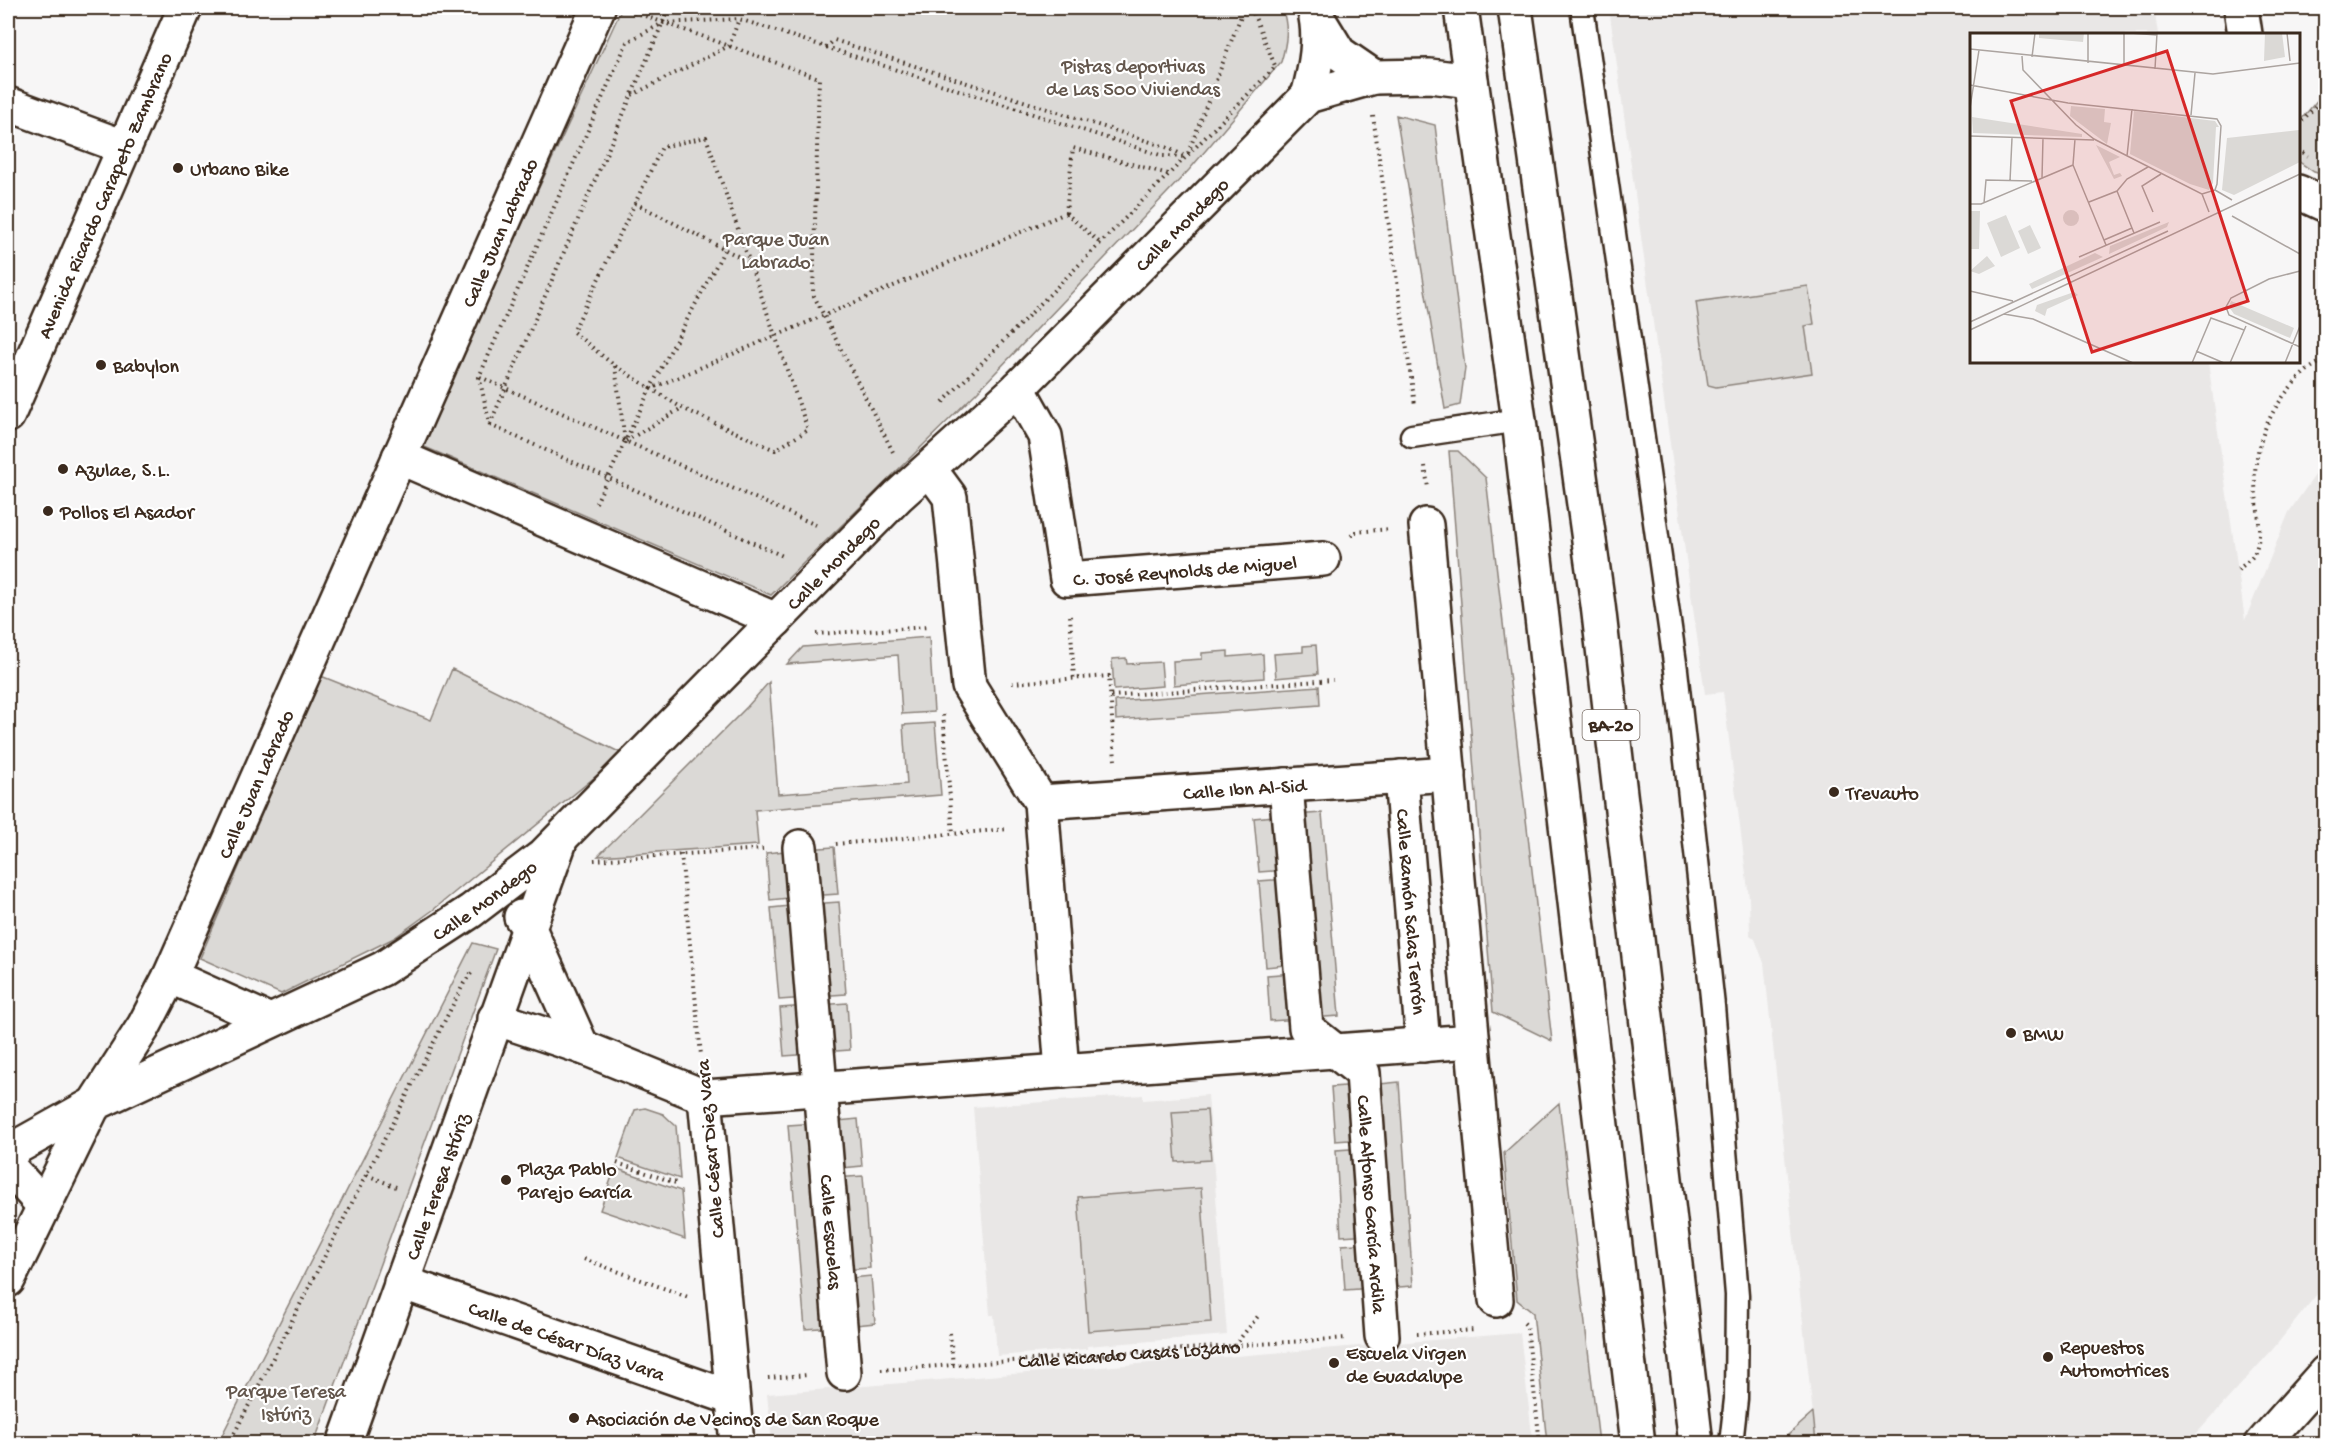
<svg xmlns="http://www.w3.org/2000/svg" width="2333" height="1451" font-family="'Gochi Hand',sans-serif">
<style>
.built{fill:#e9e7e6}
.green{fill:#dbd9d6;stroke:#8b827a;stroke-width:1.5}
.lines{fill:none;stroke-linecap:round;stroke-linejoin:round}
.lane-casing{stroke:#3b2a1e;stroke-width:27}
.street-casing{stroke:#3b2a1e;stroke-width:38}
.secondary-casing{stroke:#3b2a1e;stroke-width:38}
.highway-casing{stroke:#3b2a1e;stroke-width:38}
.path{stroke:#3b2a1e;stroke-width:4;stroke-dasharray:1.5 4.5;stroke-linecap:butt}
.lane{stroke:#fff;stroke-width:22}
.street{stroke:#fff;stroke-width:33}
.secondary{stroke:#fff;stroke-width:33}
.highway{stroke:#fff;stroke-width:33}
.poi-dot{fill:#3b2a1e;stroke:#fff;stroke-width:2}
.labels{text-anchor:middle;stroke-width:4.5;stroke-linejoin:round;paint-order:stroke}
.shield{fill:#fff;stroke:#766a62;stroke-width:1.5}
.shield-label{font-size:18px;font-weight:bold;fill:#3b2a1e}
.park-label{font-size:20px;fill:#63564c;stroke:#fff}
.poi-label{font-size:20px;fill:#3b2a1e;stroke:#fff;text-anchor:start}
.street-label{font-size:20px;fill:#3b2a1e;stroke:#fff}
.inset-road{fill:none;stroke:#aca4a0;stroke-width:1.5}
.view{fill:#d62828;fill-opacity:0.15;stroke:#d62828;stroke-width:3}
.inset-edge{fill:none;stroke:#3b2a1e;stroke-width:3}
</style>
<rect width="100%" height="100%" fill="#f7f6f6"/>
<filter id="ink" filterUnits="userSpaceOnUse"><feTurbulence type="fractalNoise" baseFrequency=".0167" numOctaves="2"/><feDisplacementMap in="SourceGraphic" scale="12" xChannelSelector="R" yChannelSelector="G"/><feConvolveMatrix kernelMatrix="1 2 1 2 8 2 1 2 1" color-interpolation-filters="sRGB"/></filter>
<g filter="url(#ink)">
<path class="built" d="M 1609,8 L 2154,8 L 2158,34 L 1972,34 L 1972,362 L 2208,362 L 2245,620 L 2289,512 L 2325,461 L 2325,1284 L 2273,1349 L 2188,1443 L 1816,1443 L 1764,963 L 1755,939 L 1750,935 L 1749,898 L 1723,692 L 1705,694 Z
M 1143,1095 L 1143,1100 L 1208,1095 L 1227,1335 L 1087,1346 L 1087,1349 L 997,1356 L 994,1315 L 990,1315 L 973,1107 Z
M 1520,1333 L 1533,1443 L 772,1443 L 767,1394 Z"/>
<path class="green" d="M 622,8 L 1282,8 C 1289,27 1287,42 1281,62 L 1189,170 L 976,393 L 771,595 L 420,445 Z
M 2325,91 L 2325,175 L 2314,172 L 2298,161 L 2299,122 Z
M 1396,115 L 1435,125 L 1465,368 L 1460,405 L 1445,409 Z
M 1808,286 L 1814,324 L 1805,326 L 1812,373 L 1716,387 L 1708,385 L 1696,302 Z
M 1449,451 L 1458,451 L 1486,478 L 1552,1041 L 1493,1012 Z
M 929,637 L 934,712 L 902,714 L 898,655 L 787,664 L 803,647 Z
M 1316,645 L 1318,674 L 1276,678 L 1274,654 L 1303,652 L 1303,646 Z
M 1228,651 L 1228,657 L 1263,654 L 1264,678 L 1174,685 L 1173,661 L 1202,659 L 1202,653 Z
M 1126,658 L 1127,664 L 1161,662 L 1163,686 L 1114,690 L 1112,659 Z
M 452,669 L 623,754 L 433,910 L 394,938 L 281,994 L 200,958 L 321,676 L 431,720 Z
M 769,682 L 778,794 L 907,784 L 903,725 L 935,723 L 941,795 L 755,810 L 758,845 L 598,856 L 747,707 Z
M 1319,686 L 1320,705 L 1116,720 L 1115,701 Z
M 1322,813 L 1339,1016 L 1311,1018 L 1294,815 Z
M 1283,815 L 1287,870 L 1259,872 L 1254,818 Z
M 834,847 L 838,894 L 810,896 L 806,849 Z
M 795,850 L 798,897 L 770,900 L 766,853 Z
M 1288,879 L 1294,964 L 1266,967 L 1259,881 Z
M 839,902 L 846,994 L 818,996 L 811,904 Z
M 799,905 L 807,998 L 779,1000 L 771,908 Z
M 473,943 L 496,949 L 314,1443 L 218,1443 Z
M 1295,973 L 1299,1019 L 1270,1021 L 1267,975 Z
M 847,1003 L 850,1050 L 822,1052 L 819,1005 Z
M 807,1006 L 812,1054 L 784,1056 L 780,1008 Z
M 1399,1082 L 1413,1286 L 1384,1288 L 1370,1085 Z
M 1360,1085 L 1364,1139 L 1335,1141 L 1331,1087 Z
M 1559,1103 L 1599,1443 L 1547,1443 L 1533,1313 L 1517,1300 L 1504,1153 Z
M 645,1108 L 663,1114 L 676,1126 L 680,1179 L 618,1158 L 635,1110 Z
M 1207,1110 L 1211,1160 L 1176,1162 L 1172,1112 Z
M 858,1119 L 862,1166 L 832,1169 L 828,1122 Z
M 818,1123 L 835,1327 L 805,1329 L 788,1125 Z
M 1364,1148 L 1370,1234 L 1341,1236 L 1336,1150 Z
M 615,1168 L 681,1191 L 685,1239 L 600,1210 Z
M 863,1176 L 870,1268 L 841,1270 L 833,1178 Z
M 1201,1188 L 1211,1322 L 1088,1331 L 1078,1197 Z
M 1371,1243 L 1374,1288 L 1345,1290 L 1342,1245 Z
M 871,1276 L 875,1323 L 846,1326 L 842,1279 Z
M 1813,1413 L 1816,1443 L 1779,1443 Z"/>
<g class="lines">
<defs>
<path id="lane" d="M 1582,8 L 1676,670 L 1713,1006 L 1737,1295 L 1736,1399 L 1731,1444
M 1412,436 L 1519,420"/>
<g id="street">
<path d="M 2241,8 L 2245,34"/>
<path d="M 1317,17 L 1339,53 L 1374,77"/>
<path d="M 1308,96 C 1316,67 1322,38 1314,8"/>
<path d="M 8,104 L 124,147"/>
<path d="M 2298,192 L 2326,205"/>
<path id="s2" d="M 1018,388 L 1045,436 L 1067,579 L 1323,559"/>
<path d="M 399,457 L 776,620"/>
<path d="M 927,471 L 939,482 L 950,497 L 969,686 L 1041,802 L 1062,1071"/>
<path d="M 1426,525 L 1496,1300"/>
<path id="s3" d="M 1401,777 L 1423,1045"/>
<path id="s4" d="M 1286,785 L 1306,1028 L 1363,1073 L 1382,1336"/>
<path id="s5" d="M 1041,802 L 1449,774"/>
<path id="s6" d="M 800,847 L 844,1373"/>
<path d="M 521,917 L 528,926 L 582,1047"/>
<path d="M 170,976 L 270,1021"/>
<path d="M 495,1018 L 582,1047 L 705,1097 L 1472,1041"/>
<path d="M 705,1097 L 737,1444"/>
<path id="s7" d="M 8,1152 L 94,1104 L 382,969 L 471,911 L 543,856 L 898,496 L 1018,388 L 1308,96 L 1374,77 L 1430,76 L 1471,81"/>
<path d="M 8,1166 L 44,1206"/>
<path id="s8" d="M 8,1280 L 94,1104 L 144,1026 L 170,976 L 598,8"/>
<path id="s9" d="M 401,1282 L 732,1398"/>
<path id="s10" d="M 344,1444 L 559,844"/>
</g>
<g id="secondary">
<path id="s11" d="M 8,415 L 185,8"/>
<path d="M 2262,1444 L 2326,1372"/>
</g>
<path id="highway" d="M 1461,8 L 1519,420 L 1638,1444
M 1515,8 L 1598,605 L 1696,1444"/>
</defs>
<use href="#lane" class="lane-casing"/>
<use href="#street" class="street-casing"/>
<use href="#secondary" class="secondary-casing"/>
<use href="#highway" class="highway-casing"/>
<g class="path">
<path d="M 1251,8 L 1276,68"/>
<path d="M 634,12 L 819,78 L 813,294 L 893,452"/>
<path d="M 826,48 L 834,40 L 1166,147 L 1183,155"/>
<path d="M 632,95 L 729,46 L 739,19"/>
<path d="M 1373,116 L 1415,405"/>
<path d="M 2298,125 L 2326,95"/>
<path d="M 706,137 L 808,430 L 775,450 L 682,408 L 615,366 L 573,332 L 662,147 Z"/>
<path d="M 2298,149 L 2308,156"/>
<path d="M 1188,153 L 1244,8"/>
<path d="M 635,203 L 749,262"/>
<path d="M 1066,213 L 1073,148 L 1168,174"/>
<path d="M 1066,213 L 1100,243"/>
<path d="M 615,366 L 625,441"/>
<path d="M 480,377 L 816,525"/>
<path d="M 650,389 L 1066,213"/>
<path d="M 943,402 L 1275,67"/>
<path d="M 490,424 L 669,8"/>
<path d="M 490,425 L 785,557"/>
<path d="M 490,425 L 479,377 L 627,42 L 663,23 L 739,19 L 1163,156 L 1186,157"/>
<path d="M 626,441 L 682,408"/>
<path d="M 1425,466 L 1428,488"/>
<path d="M 596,503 L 650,389 L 725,249"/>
<path d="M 1351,536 L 1356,532 L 1390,529"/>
<path d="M 2238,570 C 2243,565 2251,560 2254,554 C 2266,531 2253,496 2255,472 C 2258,439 2269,413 2290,388 C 2299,377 2311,365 2326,360"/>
<path d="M 1070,616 L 1074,679"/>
<path d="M 816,634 L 928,627"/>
<path d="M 1012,683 L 1109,676 L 1115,760"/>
<path d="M 1111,696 L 1333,680"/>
<path d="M 943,715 L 953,834"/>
<path d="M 836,844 L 1008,829"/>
<path d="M 681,854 L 701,1055"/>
<path d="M 594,860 L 763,849"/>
<path d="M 617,1163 L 676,1183"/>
<path d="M 367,1175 L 396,1187"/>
<path d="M 584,1259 L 688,1297"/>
<path d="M 1524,1323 L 1527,1326 L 1540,1444"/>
<path d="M 950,1333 L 953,1365"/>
<path d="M 1417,1334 L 1475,1330"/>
<path d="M 1234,1346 L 1259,1315"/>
<path id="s1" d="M 881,1370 L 1347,1338"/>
<path d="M 768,1378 L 808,1375"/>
<path d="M 229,1444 L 464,983 L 472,972"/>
<path d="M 303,1444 L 307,1434"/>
</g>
<use href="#lane" class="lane"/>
<use href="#street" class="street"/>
<use href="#secondary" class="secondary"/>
<use href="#highway" class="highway"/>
</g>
</g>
<g class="poi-dot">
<circle cx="178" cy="168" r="6"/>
<circle cx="101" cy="365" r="6"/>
<circle cx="63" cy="469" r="6"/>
<circle cx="48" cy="511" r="6"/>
<circle cx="1834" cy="792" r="6"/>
<circle cx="2011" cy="1033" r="6"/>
<circle cx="506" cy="1180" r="6"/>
<circle cx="2048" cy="1357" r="6"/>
<circle cx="1334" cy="1363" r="6"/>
<circle cx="574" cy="1418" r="6"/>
</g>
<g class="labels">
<rect class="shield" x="1582.5" y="710" width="57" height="30" rx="4.5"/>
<g class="shield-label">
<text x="1611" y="731">BA-20</text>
</g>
<g class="park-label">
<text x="1133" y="72">Pistas deportivas<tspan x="1133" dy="23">de Las 500 Viviendas</tspan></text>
<text x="776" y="245">Parque Juan<tspan x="776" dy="23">Labrado</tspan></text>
<text x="286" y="1397">Parque Teresa<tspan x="286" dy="23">Istúriz</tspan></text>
</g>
<g class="poi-label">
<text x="190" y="175">Urbano Bike</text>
<text x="113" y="372">Babylon</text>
<text x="75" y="476">Azulae, S.L.</text>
<text x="60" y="518">Pollos El Asador</text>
<text x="1846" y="799">Trevauto</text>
<text x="2023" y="1040">BMW</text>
<text x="518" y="1175">Plaza Pablo<tspan x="518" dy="23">Parejo García</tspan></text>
<text x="2060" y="1353">Repuestos<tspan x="2060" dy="23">Automotrices</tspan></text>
<text x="1346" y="1359">Escuela Virgen<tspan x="1346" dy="23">de Guadalupe</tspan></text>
<text x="586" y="1425">Asociación de Vecinos de San Roque</text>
</g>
<g class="street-label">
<text dy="7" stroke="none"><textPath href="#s11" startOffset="240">Avenida Ricardo Carapeto Zambrano</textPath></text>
<text dy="7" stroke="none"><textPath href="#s7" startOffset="1512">Calle Mondego</textPath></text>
<text dy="7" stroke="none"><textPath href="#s8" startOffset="1158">Calle Juan Labrado</textPath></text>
<text dy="7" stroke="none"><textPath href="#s7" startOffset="1026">Calle Mondego</textPath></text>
<text dy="7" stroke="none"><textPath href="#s2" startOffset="318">C. José Reynolds de Miguel</textPath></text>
<text dy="7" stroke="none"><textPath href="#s8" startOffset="555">Calle Juan Labrado</textPath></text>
<text dy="7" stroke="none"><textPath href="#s5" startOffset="204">Calle Ibn Al-Sid</textPath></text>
<text dy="7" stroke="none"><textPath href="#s7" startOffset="540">Calle Mondego</textPath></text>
<text dy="7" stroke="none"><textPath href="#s3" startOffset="135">Calle Ramón Salas Terrón</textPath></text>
<text transform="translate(709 1149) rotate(-95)" y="7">Calle César Diez Vara</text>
<text dy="7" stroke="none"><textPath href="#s10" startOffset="274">Calle Teresa Istúriz</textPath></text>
<text dy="7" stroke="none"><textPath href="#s4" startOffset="448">Calle Alfonso García Ardila</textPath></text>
<text dy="7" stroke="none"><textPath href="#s6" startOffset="386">Calle Escuelas</textPath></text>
<text dy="7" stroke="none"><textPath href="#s9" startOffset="176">Calle de César Díaz Vara</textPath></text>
<text dy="7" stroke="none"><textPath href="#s1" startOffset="249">Calle Ricardo Casas Lozano</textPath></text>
</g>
</g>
<g transform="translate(1970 33)">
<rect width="330" height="330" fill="#f7f6f6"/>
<path d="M 69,0 L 114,0 L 113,9 L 69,5 ZM 295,0 L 312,0 L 315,24 L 294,28 ZM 101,73 L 135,76 L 134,89 L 141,90 L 137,111 L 100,83 ZM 164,78 L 245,88 L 249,94 L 246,94 L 243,150 L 239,157 L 220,151 L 160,121 ZM 2,84 L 112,101 L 112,104 L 3,100 ZM 329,97 L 330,129 L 264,162 L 252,157 L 257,105 ZM 126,112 L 150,124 L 139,129 L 144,142 L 150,140 L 152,143 L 144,146 ZM93 185a8 8 0 1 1 16 0a8 8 0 1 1-16 0ZM 0,178 L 10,178 L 9,216 L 0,216 ZM 36,182 L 50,215 L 31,224 L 17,190 ZM 199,189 L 197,194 L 139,221 L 140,213 ZM 60,192 L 71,215 L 58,221 L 48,198 ZM 125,220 L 133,224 L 62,256 L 59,251 ZM 17,223 L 25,233 L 9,241 L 0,238 ZM 104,259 L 108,262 L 77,276 L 75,283 L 65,278 L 67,272 ZM 261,268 L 324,295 L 320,305 L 264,281 L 259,274 Z" fill="#dbd9d6"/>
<path class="inset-road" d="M 160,0 L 187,2M 317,0 L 320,28M 0,16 L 243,41 L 330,30M 52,23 L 53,37 L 106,92 L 124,106 L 232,161 L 239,179M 62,24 L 65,0M 118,30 L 118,0M 154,33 L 154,0M 185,36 L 187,0M 0,52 L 98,70 L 247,86 L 251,93 L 247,151 L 245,157 L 232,161M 0,75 L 9,17M 221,82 L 225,40M 0,103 L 124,107M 105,106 L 103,132 L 136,212M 157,123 L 162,76M 72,145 L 73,105M 40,148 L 42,105M 245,157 L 262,167M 147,158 L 164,200M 119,169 L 147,158 L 157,146 L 178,134M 14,170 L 16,147 L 62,148M 0,171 L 11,171 L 103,132M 183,179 L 172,153 L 191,141M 262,183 L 330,221M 134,207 L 162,195M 109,224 L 190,189M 330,238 L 299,246 L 261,265 L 256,274 L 259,282 L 330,314M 0,258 L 43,268M 34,281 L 63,286 L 163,330M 0,289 L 198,198M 0,297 L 330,141M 226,318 L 254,330M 222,330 L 241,285 L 274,297M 260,330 L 276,293M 315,330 L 330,293"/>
<path class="view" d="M 197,18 L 278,268 L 122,319 L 41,68 Z"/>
<rect width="330" height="330" class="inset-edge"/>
</g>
<rect width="2333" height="1451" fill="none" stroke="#fff" stroke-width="30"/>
<rect x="15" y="15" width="2303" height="1421" fill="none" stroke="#3b2a1e" stroke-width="2" filter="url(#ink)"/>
</svg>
